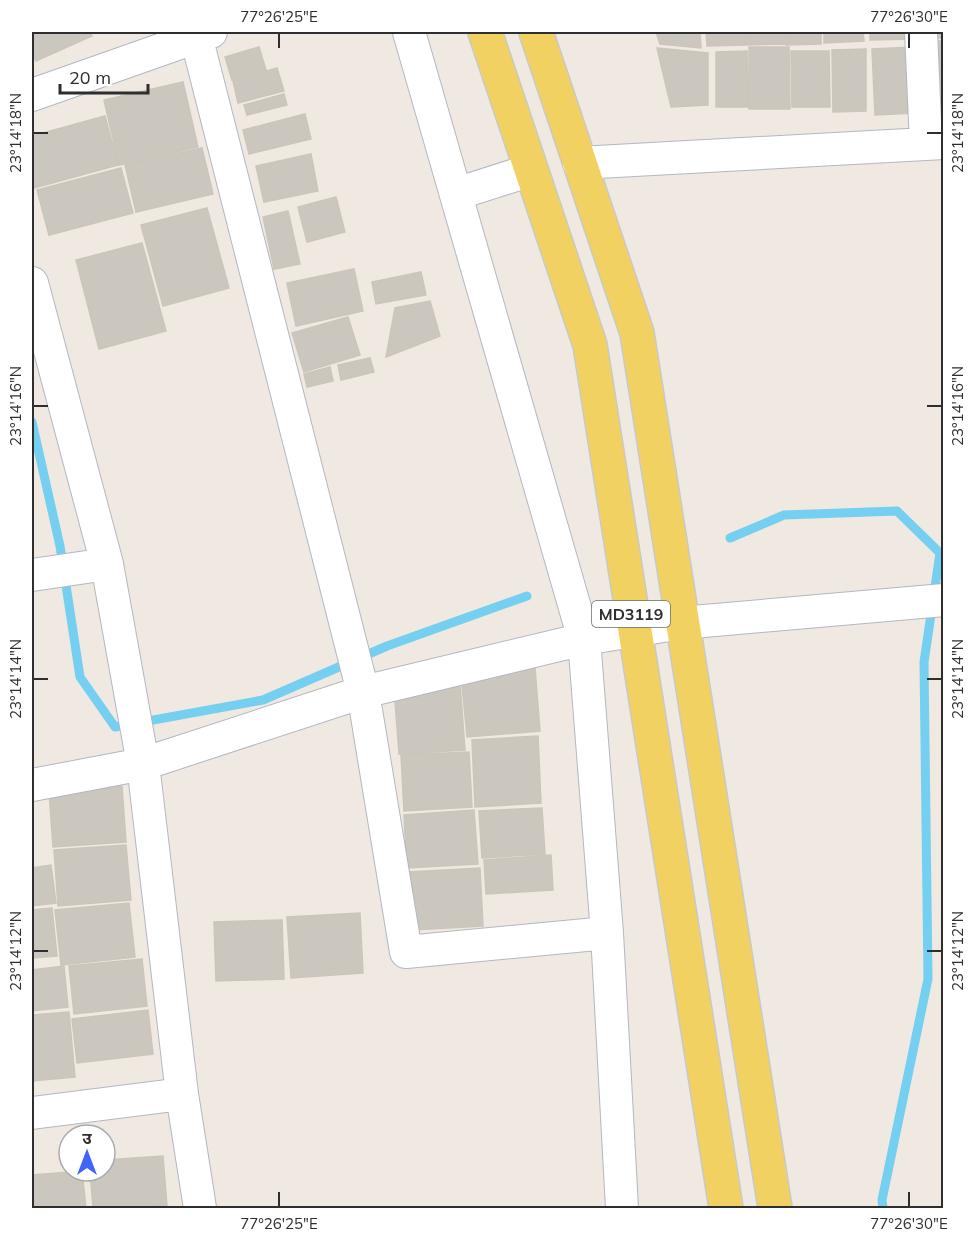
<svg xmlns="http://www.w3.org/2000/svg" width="975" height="1240" font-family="Mulish,'Noto Sans Devanagari',sans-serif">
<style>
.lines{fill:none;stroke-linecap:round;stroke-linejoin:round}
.stream{stroke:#75cff0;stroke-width:9}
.building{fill:#cbc7bf;stroke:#cbc5ba;stroke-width:1.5}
.minor-casing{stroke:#b4b7c1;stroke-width:34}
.primary-casing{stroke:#c9c9c9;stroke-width:36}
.minor{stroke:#fff;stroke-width:32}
.primary{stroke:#f2d163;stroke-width:33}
.ticks{fill:none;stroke:#2e2e2e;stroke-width:2}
.labels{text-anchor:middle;stroke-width:4.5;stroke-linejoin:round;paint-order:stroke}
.shield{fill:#fff;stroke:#6d6d6d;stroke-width:1.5}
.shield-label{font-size:16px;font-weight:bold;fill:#2e2e2e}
.neatline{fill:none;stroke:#2e2e2e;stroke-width:2}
.ticks-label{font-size:15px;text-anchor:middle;fill:#2e2e2e}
</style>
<rect width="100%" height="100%" fill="#efe9e1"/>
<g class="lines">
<path class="stream" d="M 32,422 L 60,546 L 80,677 L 115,727 L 263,700 L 387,646 L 527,596
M 730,538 L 784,515 L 897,511 L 940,553 L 924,662 L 928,979 L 882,1200 L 883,1208"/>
</g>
<path class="building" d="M 32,32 L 90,32 L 92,36 L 36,61 L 32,52 Z
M 656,32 L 700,32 L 701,48 L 660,44 Z
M 706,32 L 745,32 L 745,45 L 707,46 Z
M 746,32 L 785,32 L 785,44 L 746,45 Z
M 786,32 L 821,32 L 821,44 L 786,45 Z
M 824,32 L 863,32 L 864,41 L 824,43 Z
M 870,32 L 914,32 L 914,39 L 870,40 Z
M 929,32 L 944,32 L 944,38 L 929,38 Z
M 939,41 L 944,41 L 944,105 L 939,105 Z
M 259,47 L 266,70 L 232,80 L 225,57 Z
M 749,47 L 789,47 L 790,109 L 749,109 Z
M 913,47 L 916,113 L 875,115 L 872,49 Z
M 657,48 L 708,53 L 708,105 L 671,107 Z
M 866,49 L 866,111 L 833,112 L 832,50 Z
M 747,51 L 748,107 L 716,107 L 716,52 Z
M 791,51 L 829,51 L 830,107 L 792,107 Z
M 277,68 L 284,91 L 238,103 L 233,81 Z
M 183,82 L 198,147 L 119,165 L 104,100 Z
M 284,94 L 287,105 L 247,115 L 244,105 Z
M 305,114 L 311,139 L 249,154 L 243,130 Z
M 105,116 L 118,165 L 34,188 L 32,177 L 32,136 Z
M 202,148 L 213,194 L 136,212 L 125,165 Z
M 311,154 L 318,191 L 264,202 L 256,166 Z
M 121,168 L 133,213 L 49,235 L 37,190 Z
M 336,197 L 345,232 L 307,242 L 298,207 Z
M 207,208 L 229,288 L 163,306 L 141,225 Z
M 288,211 L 300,264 L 274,269 L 263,217 Z
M 142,243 L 166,331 L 99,349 L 76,260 Z
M 354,269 L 363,311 L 296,326 L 287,283 Z
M 421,272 L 426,295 L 376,304 L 372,282 Z
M 430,301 L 440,336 L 386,357 L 395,308 Z
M 348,317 L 360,355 L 304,372 L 292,333 Z
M 370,358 L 374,372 L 341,380 L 338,365 Z
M 330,367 L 333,381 L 307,387 L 304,374 Z
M 535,668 L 540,731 L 467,737 L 461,674 Z
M 460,683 L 465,750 L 399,754 L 394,688 Z
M 538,736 L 541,803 L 475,807 L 472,740 Z
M 469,752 L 472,807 L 404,811 L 401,755 Z
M 122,786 L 126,842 L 53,847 L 49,791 Z
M 542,808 L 545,854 L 482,858 L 479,811 Z
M 474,810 L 478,864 L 407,868 L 404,815 Z
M 126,845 L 131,900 L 58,906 L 54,850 Z
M 551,855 L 553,890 L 486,894 L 484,860 Z
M 51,865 L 56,903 L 32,906 L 32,868 Z
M 480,868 L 483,926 L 412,930 L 408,872 Z
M 129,903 L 135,957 L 61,965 L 55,910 Z
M 52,908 L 57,956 L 32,958 L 32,910 Z
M 360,913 L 363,973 L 291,978 L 287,917 Z
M 282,920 L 284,979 L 216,981 L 214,922 Z
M 142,959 L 147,1006 L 74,1014 L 69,966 Z
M 64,966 L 68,1007 L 32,1011 L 32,970 Z
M 148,1010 L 153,1054 L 77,1063 L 72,1019 Z
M 69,1012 L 75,1077 L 32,1081 L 32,1015 Z
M 163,1156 L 167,1206 L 93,1208 L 90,1171 L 105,1171 L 105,1160 Z
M 82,1171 L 86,1208 L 32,1208 L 32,1175 Z"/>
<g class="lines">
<defs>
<path id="minor" d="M 195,32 L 363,692 L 406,952 L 607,933
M 409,32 L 584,639 L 607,933 L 622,1208
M 921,32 L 926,144
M 32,95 L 211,32
M 579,163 L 944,143
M 456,194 L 531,170
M 32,283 L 107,564 L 143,764 L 182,1094 L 200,1208
M 32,575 L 107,564
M 32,785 L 143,764 L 363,692 L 584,639 L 681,623 L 944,600
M 32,1113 L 182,1094"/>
<path id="primary" d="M 485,32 L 590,345 L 726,1208
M 536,32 L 637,333 L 775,1208"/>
</defs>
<use href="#minor" class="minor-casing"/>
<use href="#primary" class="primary-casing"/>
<use href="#minor" class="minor"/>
<use href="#primary" class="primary"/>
</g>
<path class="ticks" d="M 279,33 L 279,48M 909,33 L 909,48M 33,133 L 48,133M 927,133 L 942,133M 33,406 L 48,406M 927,406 L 942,406M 33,679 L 48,679M 927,679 L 942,679M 33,951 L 48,951M 927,951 L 942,951M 279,1192 L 279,1207M 909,1192 L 909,1207"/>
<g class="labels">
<rect class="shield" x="592" y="601" width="78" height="26" rx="4.5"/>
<g class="shield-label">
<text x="631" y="620">MD3119</text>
</g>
</g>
<rect width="975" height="1240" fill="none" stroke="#ffffff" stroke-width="66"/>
<g transform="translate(87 1153)"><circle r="28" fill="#ffffff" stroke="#ababab" stroke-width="1.5"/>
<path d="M0-4.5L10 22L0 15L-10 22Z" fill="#4264fb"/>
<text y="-9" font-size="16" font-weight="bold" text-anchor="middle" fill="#2e2e2e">उ</text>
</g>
<path d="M60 84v9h88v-9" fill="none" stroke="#2e2e2e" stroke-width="3"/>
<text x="69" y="84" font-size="18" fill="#2e2e2e" stroke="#ffffff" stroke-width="4.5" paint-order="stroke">20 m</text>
<rect x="33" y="33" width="909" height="1174" class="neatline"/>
<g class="ticks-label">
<text x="279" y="22">77°26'25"E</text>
<text x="909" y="22">77°26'30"E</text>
<text transform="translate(16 133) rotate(-90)" y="5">23°14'18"N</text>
<text transform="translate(958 133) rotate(-90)" y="5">23°14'18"N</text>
<text transform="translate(16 406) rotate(-90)" y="5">23°14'16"N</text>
<text transform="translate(958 406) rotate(-90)" y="5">23°14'16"N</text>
<text transform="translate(16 679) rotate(-90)" y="5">23°14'14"N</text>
<text transform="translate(958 679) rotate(-90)" y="5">23°14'14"N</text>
<text transform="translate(16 951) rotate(-90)" y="5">23°14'12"N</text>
<text transform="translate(958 951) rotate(-90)" y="5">23°14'12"N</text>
<text x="279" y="1229">77°26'25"E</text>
<text x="909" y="1229">77°26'30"E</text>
</g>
</svg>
